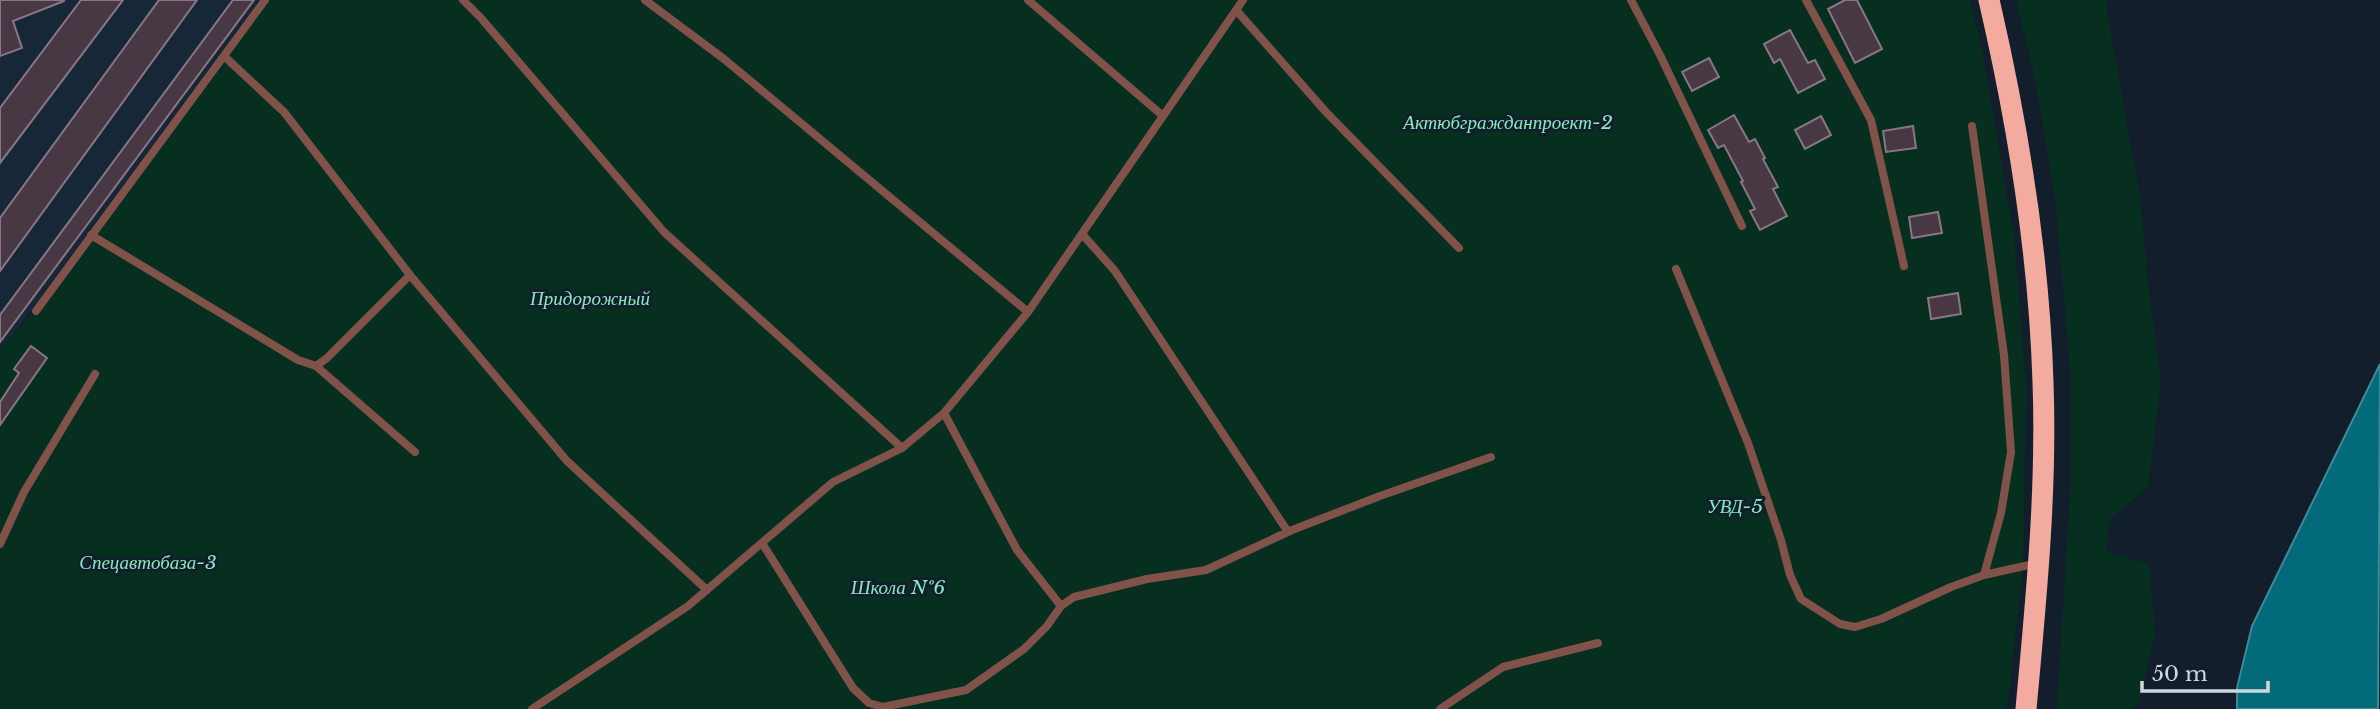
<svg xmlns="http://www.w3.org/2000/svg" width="2380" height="709" font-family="'Libre Baskerville',serif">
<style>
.built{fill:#162738}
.green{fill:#072f20}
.water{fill:#026a79;stroke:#3f8a98;stroke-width:2}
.building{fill:#483844;stroke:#887684;stroke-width:2}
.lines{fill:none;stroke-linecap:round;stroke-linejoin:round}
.lane{stroke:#81524a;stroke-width:8}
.highway{stroke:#f2ab9e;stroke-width:21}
.labels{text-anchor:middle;stroke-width:6;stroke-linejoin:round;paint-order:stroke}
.park-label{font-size:19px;font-style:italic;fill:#87eabd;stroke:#121e2b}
</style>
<rect width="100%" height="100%" fill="#121e2b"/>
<path class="built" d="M 0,0 L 259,0 L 10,339 L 0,347 Z"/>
<path class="green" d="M 265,0 L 1970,0 L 1982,51 L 2014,235 L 2026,389 L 2023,567 L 2007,709 L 0,709 L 0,347 L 36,311 Z
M 2016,0 L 2105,0 L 2140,197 L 2148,283 L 2161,382 L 2148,487 L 2109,520 L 2107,552 L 2149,564 L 2155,634 L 2139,702 L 2132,709 L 2057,709 L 2071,475 L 2071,379 L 2055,197 L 2034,74 Z"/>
<path class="water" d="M 2380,364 L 2378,709 L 2237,709 L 2237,688 L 2252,626 Z"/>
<path class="building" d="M 0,0 L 64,0 L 64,1 L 13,21 L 22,48 L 0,56 Z
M 81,0 L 123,0 L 0,163 L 0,108 Z
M 159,0 L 197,0 L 0,271 L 0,218 Z
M 233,0 L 254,0 L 0,342 L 0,315 Z
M 1845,0 L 1857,0 L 1882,49 L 1855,63 L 1828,9 Z
M 1790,30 L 1808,63 L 1815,60 L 1825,79 L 1798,93 L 1780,59 L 1774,63 L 1764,44 Z
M 1709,58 L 1719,77 L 1692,91 L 1682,72 Z
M 1734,115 L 1749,142 L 1755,139 L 1765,158 L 1763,159 L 1778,187 L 1773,189 L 1787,216 L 1760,230 L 1750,211 L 1755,209 L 1741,182 L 1743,181 L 1724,145 L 1718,148 L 1708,130 Z
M 1821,116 L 1831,135 L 1805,149 L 1795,130 Z
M 1913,126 L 1916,148 L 1886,152 L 1883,131 Z
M 1938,212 L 1942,233 L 1912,238 L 1909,217 Z
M 1958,293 L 1961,314 L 1931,319 L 1928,298 Z
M 31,346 L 47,358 L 0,425 L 0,402 L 19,373 L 14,369 Z"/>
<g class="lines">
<path class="lane" d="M 463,0 L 481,18 L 664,232 L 902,448
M 645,0 L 724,59 L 1028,312
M 1028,0 L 1163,116
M 1631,0 L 1660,55 L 1742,226
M 1806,0 L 1871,120 L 1904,266
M 1236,10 L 1326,112 L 1459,248
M 224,56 L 284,112 L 410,275 L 567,461 L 707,590
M 1972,126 L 2004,355 L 2011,452 L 2001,513 L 1984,575
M 1082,234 L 1115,271 L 1288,532
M 91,235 L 298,360 L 316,366 L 327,358 L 410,275
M 1676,269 L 1748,443 L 1781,540 L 1790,575 L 1801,599 L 1840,624 L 1855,627 L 1881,619 L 1951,587 L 1984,575 L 2038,563
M 36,311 L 265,0
M 316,366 L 415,452
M 944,413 L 1017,550 L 1061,606
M 762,543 L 853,688 L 869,703 L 883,707 L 966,690 L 1024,649 L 1047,626 L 1061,606 L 1074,597 L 1147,579 L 1206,570 L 1292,530 L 1380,496 L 1491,457
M 0,544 L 24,492 L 95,374
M 532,709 L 688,606 L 833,482 L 902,448 L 944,413 L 1028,312 L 1243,0
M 1440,709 L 1503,667 L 1598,643"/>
<path class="highway" d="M 1989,0 C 2018,125 2039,254 2043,382 C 2047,491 2036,600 2026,709"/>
</g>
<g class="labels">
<g class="park-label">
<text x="1508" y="129">Актюбгражданпроект-2</text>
<text x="590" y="305">Придорожный</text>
<text x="1735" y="513">УВД-5</text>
<text x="148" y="569">Спецавтобаза-3</text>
<text x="898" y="594">Школа №6</text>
</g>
</g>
<path d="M2142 681v10h126v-10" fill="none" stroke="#ced6e0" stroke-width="3.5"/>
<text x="2152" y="681" font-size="21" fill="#ced6e0" stroke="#121e2b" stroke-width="5" paint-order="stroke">50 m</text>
</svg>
